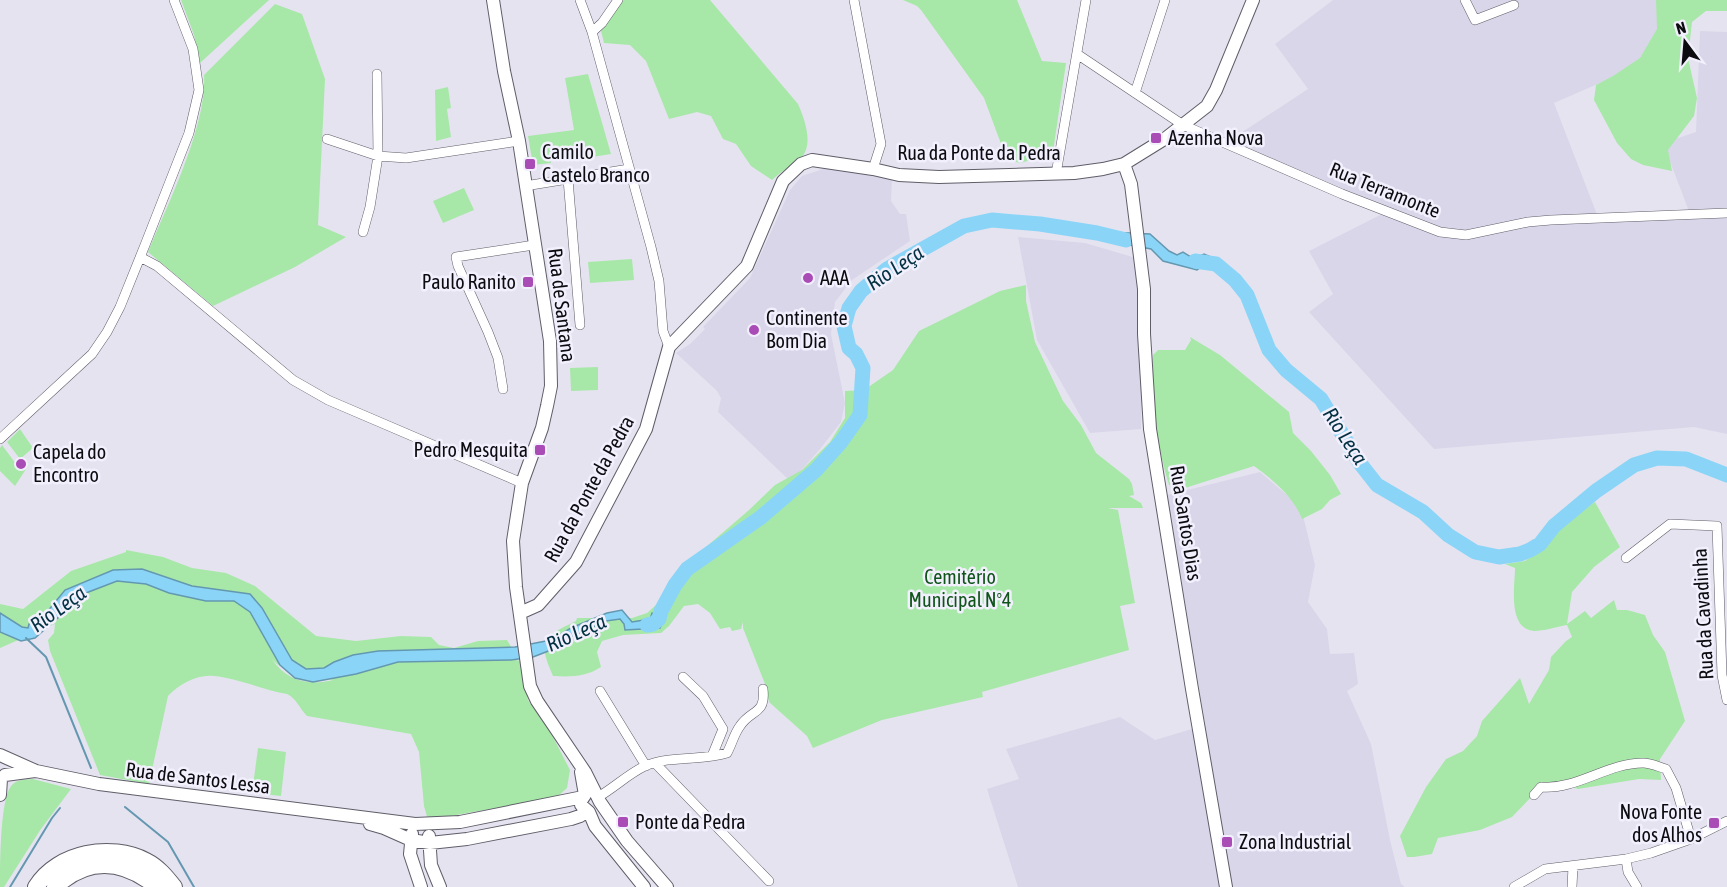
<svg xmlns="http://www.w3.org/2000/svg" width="1727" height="887" font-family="'Asap Condensed',sans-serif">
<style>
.built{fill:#dad6ea}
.green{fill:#a7e8a8;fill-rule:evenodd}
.water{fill:#8ad5f7;stroke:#6498b1;stroke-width:1.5}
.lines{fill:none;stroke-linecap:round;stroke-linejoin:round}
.stream{stroke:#6498b1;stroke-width:2}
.river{stroke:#8ad5f7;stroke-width:15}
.street-casing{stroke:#5f5d68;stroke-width:10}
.secondary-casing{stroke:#5f5d68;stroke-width:14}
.highway-casing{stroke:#5f5d68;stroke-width:18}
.street{stroke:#fff;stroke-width:9}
.secondary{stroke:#fff;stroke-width:12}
.highway{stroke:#fff;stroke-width:16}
.poi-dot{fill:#a94cb5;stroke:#f3f0fe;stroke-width:2}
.labels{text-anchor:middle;stroke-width:5;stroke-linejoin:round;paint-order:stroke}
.poi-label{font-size:20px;fill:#0c0b0f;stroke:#f3f0fe;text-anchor:start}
.street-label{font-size:20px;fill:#0c0b0f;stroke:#f3f0fe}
.park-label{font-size:20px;fill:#0f5419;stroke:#f3f0fe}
.water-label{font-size:21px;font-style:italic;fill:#023142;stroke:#f3f0fe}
</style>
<rect width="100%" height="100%" fill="#e6e3f0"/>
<path class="built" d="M 1333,0 L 1658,0 L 1678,49 L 1554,103 L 1598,217 L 1690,214 L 1663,143 L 1696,132 L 1700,31 L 1727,32 L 1727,434 L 1694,427 L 1434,449 L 1309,312 L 1333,294 L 1309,251 L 1384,213 L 1224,144 L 1308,89 L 1275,44 Z
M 826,168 L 892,179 L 891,201 L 900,214 L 906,214 L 910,241 L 852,280 L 835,302 L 831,334 L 845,403 L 841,422 L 821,448 L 791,482 L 718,412 L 721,398 L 717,391 L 676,353 L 690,344 L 705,329 L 703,327 L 750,278 L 790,190 L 802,176 Z
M 1018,237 L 1085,243 L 1143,260 L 1141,429 L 1090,433 L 1037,340 Z
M 1260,472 L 1301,507 L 1315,565 L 1308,602 L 1327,629 L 1330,654 L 1354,653 L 1358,684 L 1347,691 L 1371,744 L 1390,840 L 1401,884 L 1405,887 L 1018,887 L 987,789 L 1019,779 L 1006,749 L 1120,717 L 1155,740 L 1205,725 L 1167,495 Z"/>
<path class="green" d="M 181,0 L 269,0 L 200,63 L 194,35 Z
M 615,0 L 710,0 L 798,104 C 805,120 815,147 799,160 C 790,167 780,172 772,180 L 751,166 L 736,144 L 723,139 L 711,116 L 697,112 L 669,119 L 646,61 L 630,45 L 604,43 L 600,27 Z
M 903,0 L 1017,0 L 1042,61 L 1066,63 L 1053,152 L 1021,163 L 1007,160 L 984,98 L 921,10 L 917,6 Z
M 1656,0 L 1727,0 L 1727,11 L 1706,11 L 1692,22 L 1688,58 L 1697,98 L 1694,116 L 1668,150 L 1672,171 L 1643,165 L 1631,159 L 1617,143 L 1594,100 L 1596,85 L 1613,76 L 1640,58 L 1657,29 Z
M 275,4 L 302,14 L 325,79 L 318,225 L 346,237 L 295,267 L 213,306 L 148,252 C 168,203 207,126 204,75 Z
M 588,74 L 611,154 L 580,159 L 577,147 L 549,152 L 551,163 L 533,165 L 528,136 L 574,130 L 565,78 Z
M 448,87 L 451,108 L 447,109 L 451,137 L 436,141 L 435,90 Z
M 464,188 L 474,210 L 443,223 L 433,201 Z
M 632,259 L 634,280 L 590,283 L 588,262 Z
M 1026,285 L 1026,301 L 1035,342 L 1063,401 L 1081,425 L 1096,453 L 1129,479 L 1132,484 L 1134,495 L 1129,496 L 1141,503 L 1143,508 L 1108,508 L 1118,510 L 1135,603 L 1120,606 L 1129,650 L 982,692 L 983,697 L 882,720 L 813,748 L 807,736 L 769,702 L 765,684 L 743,628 L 743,622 L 741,629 L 732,631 L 730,627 L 720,629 L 710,613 L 698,604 L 684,606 L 669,626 L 661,633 L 623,635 L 602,641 L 597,652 L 601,667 C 586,677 570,677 553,676 C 537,640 543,637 576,621 L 577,618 L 632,618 L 647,613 L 674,589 L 682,571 L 699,553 L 749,510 L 775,485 L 802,470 L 830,442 L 845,418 L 845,391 L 864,390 L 893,370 L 919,331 L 1000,291 Z
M 1190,337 L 1220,355 L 1289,412 L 1293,433 L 1311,451 L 1330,475 L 1341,494 L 1330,500 L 1322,509 L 1302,519 C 1293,496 1273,480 1254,466 L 1182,489 L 1169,485 C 1157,445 1149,396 1153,355 L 1158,350 L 1185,350 L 1191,340 Z
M 598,367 L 598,390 L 571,391 L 570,368 Z
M 20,429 L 33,448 L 20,459 L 7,442 Z
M 2,445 L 19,468 L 28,466 L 15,486 L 0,471 L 0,448 Z
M 1595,502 L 1620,547 L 1594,567 L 1572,592 L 1567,624 L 1585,611 L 1591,618 L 1614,600 L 1617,610 L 1627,610 L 1645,615 L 1653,635 L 1665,652 L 1685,721 L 1660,759 L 1661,780 L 1639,779 L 1578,789 L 1567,785 L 1541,787 L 1512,817 L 1480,830 L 1438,838 L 1432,854 L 1414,857 L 1407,857 L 1400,836 L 1426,787 L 1446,759 L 1463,751 L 1477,736 L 1482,721 L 1520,678 L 1529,704 L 1549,670 L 1551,657 L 1566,641 L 1572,637 L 1567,625 C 1556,627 1544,631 1534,631 C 1507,629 1515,586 1515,568 L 1505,564 L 1525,561 L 1541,549 L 1575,515 Z
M 126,550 L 163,557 L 192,568 L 226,573 L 255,586 L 316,636 L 356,641 L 401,636 L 431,637 L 439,645 L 454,648 L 478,641 L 507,640 L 515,653 L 516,660 L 520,661 L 528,700 L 551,733 L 570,770 L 567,788 L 557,797 L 428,820 L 424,806 L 419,752 L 411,734 L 307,716 C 299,708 297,699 287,694 C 264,690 236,678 214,676 C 198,674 179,684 168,696 L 149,784 L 100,775 L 50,651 L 48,640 L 54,633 L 55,624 L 0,648 L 0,604 L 23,609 L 71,571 L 126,552 ZM 272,659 L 278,665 L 333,680 C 309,686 286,681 272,659 Z
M 258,748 L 286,752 L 281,796 L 252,793 Z
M 33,779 L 71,789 L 41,829 L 4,887 L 0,887 C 0,864 0,801 11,786 C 17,779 24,780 33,779 Z"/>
<path class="water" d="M 1108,232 L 1150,234 L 1169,251 L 1177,255 L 1183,252 L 1194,259 L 1204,254 L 1215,259 L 1214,266 L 1204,265 L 1197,270 L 1163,261 L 1151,249 L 1108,241 Z
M 142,569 L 192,586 L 250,594 L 262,608 L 292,660 L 306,669 L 324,668 L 334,662 L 353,655 L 378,651 L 515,647 L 551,640 L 571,628 L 607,613 L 622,610 L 632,622 L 650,619 L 652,613 L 666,615 L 660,628 L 625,630 L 624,624 L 620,619 L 606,621 L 567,639 L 551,650 L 533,657 L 511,660 L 398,662 L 356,674 L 313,682 L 295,678 L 280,665 L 250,612 L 234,601 L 206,601 L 169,593 L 146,584 L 117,581 L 86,593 L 35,638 L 21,641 L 0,632 L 0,613 L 22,627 L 28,628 L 29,624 L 38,623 L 65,590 L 113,570 Z"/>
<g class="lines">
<path class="stream" d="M 26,638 L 46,657 L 91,768
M 125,807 L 168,842 L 194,887
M 10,887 L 52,818 L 60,808"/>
<path class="river" d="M 1195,261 L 1216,264 L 1235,280 L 1247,295 L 1269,350 L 1286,370 L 1321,399 L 1359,462 L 1377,485 L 1423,512 L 1448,535 L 1475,552 L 1499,557 L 1520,554 L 1530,550 L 1540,544 L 1554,526 L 1596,491 L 1634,465 L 1657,458 L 1686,459 L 1727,475
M 647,625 L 653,624 L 659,619 L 661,611 L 675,585 L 687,569 L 760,518 L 816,470 L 841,442 L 860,415 L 863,368 L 856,354 L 849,348 L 844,326 L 849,308 L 861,291 L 887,269 L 964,226 L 992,220 L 1040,224 L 1097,233 L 1126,240"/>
<defs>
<path id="street" d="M 580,0 L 592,32 L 651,247 L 659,281 L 663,331 L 669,347
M 854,0 L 881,144 L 873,169
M 1465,0 L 1475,20 L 1514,5
M 592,32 L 602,23 L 618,0
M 1077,54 L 1183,125 L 1342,194 L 1440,232 L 1466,235 L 1528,222 L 1551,220 L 1727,213
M 1135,93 L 1165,0
M 327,139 L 378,156 L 406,158 L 519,141
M 1056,174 L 1086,0
M 568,179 L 580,325
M 525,186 L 629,169
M 363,232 L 370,207 L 378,156 L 377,74
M 140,257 L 157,266 L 293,380 L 328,400 L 522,483
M 503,389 L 498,358 L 488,332 L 458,266 L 456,257 L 534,245
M 0,439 L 92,354 L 107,332 L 120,307 L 145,245 L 189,133 L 199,90 L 193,49 L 174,0
M 1626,558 L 1670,524 L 1717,526 L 1722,675 L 1727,700
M 683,677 L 703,696 L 723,729 L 712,756
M 600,691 L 646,766
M 655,763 L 769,881
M 1534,795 L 1541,787 C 1577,790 1607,763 1643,763 C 1651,763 1659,767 1666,769 L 1676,788 L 1691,839
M 598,797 C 614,788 628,774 645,766 C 671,755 703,761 727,753 C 732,744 734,734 740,726 C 751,709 766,715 763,689
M 1626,859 L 1628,872 L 1637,887
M 1514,887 L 1545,869 L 1626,859 L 1651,853 L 1691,839 L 1727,821
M 1572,887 L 1573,866"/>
<path id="secondary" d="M 493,0 L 504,71 L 519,141 L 550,341 L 551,386 L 547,406 L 542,428 L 522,483 L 513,541 L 516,587 L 530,686 L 537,701 L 585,772 L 600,802 L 627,841 L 667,887
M 1124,164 L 1131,184 L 1144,289 L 1144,334 L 1150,429 L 1192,689 L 1226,887
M 520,613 L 538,605 L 576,562 L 646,429 L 669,347 L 747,266 L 783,181 L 801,164 L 812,160 L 873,169 L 899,175 L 939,177 L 1074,173 L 1103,169 L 1124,164 L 1166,138 L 1207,106 L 1216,90 L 1253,0
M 0,755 L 36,771 L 99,784 L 415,824 L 460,822 L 583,797
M 581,772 L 585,795 L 581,801 L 581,805 L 589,812 L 595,826 L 644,887
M 5,775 L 35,771
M 0,795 L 1,779
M 370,824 L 384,828 L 411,840 L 430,843 L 467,839 L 571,819 L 580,816 L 587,811
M 412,834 L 410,854 L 421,887
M 429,836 L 431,865 L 440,887"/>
<path id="highway" d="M 36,887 C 58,852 111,843 146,861 C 158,867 166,877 174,887
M 55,887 C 88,856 124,860 157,887"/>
</defs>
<use href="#street" class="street-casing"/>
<use href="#secondary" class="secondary-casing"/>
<use href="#highway" class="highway-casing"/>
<use href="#street" class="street"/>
<use href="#secondary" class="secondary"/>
<use href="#highway" class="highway"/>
</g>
<g class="poi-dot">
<rect x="1150" y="132" width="12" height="12" rx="3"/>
<rect x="524" y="158" width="12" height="12" rx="3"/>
<circle cx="808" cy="278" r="6"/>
<rect x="522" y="276" width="12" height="12" rx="3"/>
<circle cx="754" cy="330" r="6"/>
<rect x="534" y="444" width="12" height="12" rx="3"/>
<circle cx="21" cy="464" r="6"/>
<rect x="617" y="816" width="12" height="12" rx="3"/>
<rect x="1708" y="817" width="12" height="12" rx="3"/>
<rect x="1221" y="836" width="12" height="12" rx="3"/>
</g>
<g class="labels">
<g class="poi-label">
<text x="1168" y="145">Azenha Nova</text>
<text x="542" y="159">Camilo<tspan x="542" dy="23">Castelo Branco</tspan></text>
<text x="820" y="285">AAA</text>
<text x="516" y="289" text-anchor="end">Paulo Ranito</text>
<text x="766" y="325">Continente<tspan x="766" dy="23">Bom Dia</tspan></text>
<text x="528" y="457" text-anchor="end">Pedro Mesquita</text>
<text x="33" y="459">Capela do<tspan x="33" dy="23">Encontro</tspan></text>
<text x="1702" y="819" text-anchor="end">Nova Fonte<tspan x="1702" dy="23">dos Alhos</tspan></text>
<text x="635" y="829">Ponte da Pedra</text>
<text x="1239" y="849">Zona Industrial</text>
</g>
<g class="street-label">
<text x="979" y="160">Rua da Ponte da Pedra</text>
<text transform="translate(1385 190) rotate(22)" y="7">Rua Terramonte</text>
<text transform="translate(562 305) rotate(83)" y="7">Rua de Santana</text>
<text transform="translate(589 489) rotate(-61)" y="7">Rua da Ponte da Pedra</text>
<text transform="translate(1186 523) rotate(81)" y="7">Rua Santos Dias</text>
<text transform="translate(1703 614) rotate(-93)" y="7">Rua da Cavadinha</text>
<text transform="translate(198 778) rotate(7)" y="7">Rua de Santos Lessa</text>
</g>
<g class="park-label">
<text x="960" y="584">Cemitério<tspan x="960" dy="23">Municipal Nº4</tspan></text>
</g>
<g class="water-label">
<text transform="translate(895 268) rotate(-34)" y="7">Rio Leça</text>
<text transform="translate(1345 436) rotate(57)" y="7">Rio Leça</text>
<text transform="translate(58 609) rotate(-36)" y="7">Rio Leça</text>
<text transform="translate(576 633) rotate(-24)" y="7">Rio Leça</text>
</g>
</g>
<g transform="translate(1685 42) rotate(344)" stroke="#f3f0fe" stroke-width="4.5" paint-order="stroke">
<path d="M0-4.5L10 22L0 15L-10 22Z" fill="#0c0b0f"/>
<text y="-9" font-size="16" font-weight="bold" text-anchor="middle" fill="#0c0b0f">N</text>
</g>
</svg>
